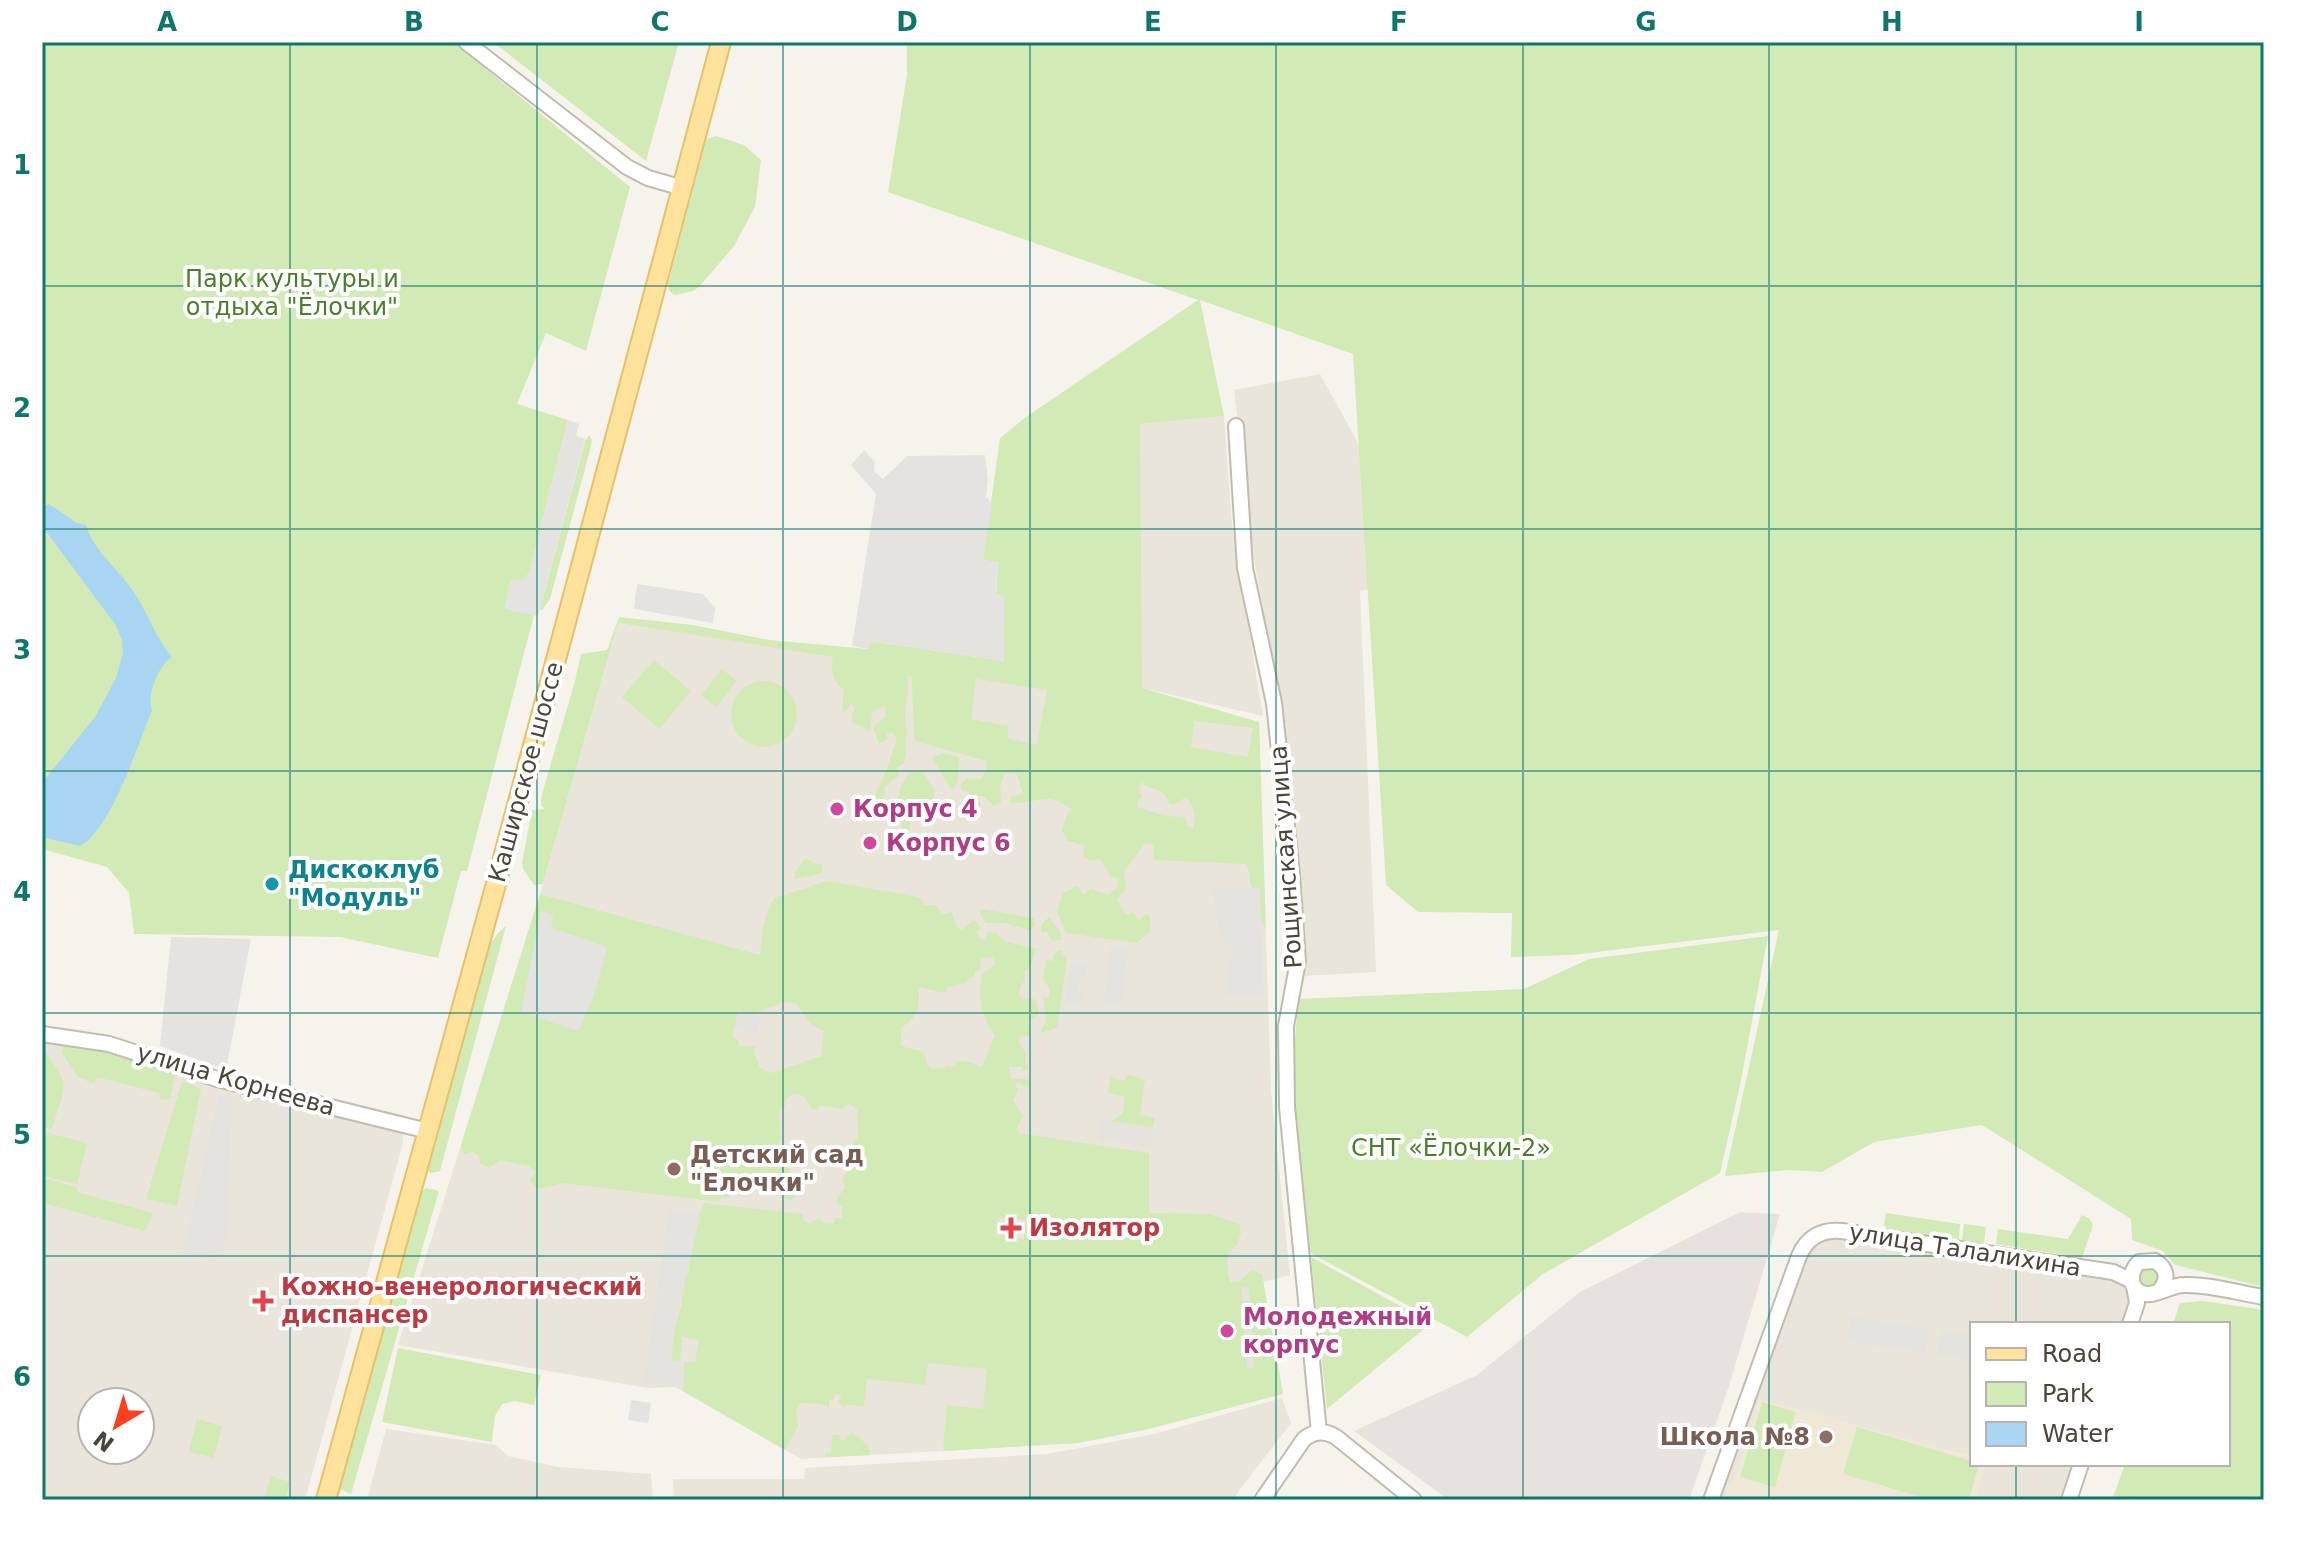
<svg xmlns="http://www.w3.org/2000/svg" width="2306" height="1542" font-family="'DejaVu Sans',sans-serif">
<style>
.residential{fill:#eae5da;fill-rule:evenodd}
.industrial{fill:#e6e2dd}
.education{fill:#efe8d6}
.green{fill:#d2eab5;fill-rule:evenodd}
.parking{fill:#e5e3e0}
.water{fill:#a9d4f2}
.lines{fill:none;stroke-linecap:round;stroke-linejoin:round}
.minor-casing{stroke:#c2bbae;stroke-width:18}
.major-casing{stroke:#e6c16a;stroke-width:22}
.minor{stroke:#fff;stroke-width:14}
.major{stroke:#ffe39c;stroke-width:18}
.grid{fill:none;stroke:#0f766e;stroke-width:2;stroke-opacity:0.55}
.hotel-dot{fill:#d1479c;stroke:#fff;stroke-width:3}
.culture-dot{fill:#0f9aa8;stroke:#fff;stroke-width:3}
.education-dot{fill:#8d6e63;stroke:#fff;stroke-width:3}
.health-dot{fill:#e0444e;stroke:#fff;stroke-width:3}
.labels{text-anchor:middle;stroke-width:8;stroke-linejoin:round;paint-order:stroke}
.park-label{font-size:24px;fill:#4a7f2a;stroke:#fff}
.street-label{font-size:24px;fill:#4b4439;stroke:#fff}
.hotel-label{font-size:24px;font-weight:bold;fill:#b23c85;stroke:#fff;text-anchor:start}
.culture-label{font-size:24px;font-weight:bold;fill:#0d838f;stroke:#fff;text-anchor:start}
.education-label{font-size:24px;font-weight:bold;fill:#785e54;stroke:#fff;text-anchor:start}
.health-label{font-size:24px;font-weight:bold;fill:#be3a42;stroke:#fff;text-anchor:start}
.neatline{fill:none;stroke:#0f766e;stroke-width:3}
.grid-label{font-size:26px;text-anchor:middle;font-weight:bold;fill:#0f766e}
</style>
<rect width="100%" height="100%" fill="#f6f3ec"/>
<path class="residential" d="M 1320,374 L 1391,503 L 1406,581 L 1360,591 L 1376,972 L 1304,976 L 1299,878 L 1288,751 L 1254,559 L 1234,390 Z
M 1224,416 L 1232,526 L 1263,716 L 1142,688 L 1127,623 L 1140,424 Z
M 618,623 L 1259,722 L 1271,1091 L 1290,1275 L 1263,1282 L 1283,1394 L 1148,1429 L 1078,1443 L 801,1459 L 675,1387 L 647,1388 L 398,1345 L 545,878 Z
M 70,1042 L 117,1048 L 386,1124 L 402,1132 L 403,1143 L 305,1500 L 42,1500 L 42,1043 ZM 92,1402 L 140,1402 L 140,1450 L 92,1450 Z
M 1821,1232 L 2132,1281 L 2130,1324 L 1972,1324 L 1972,1464 L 2081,1464 L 2069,1500 L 1711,1500 L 1799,1256 Z
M 1282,1398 L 1291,1423 L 1232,1500 L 674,1500 L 673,1479 L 804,1479 L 805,1468 L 1047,1454 L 1154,1434 Z
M 386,1429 L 496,1445 L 508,1456 L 558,1467 L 651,1474 L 653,1500 L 367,1500 Z"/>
<path class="industrial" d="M 1102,1119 L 1153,1127 L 1150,1147 L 1099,1140 Z
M 1740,1212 L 1780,1214 L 1729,1386 L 1689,1500 L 1449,1500 L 1354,1431 L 1477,1375 L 1580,1292 Z"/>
<path class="education" d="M 1760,1399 L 1972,1456 L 1972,1464 L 1985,1464 L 1975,1500 L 1724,1500 L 1729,1484 L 1733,1484 Z"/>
<path class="green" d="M 42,42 L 453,42 L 630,187 L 586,351 L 546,333 L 517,404 L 568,420 L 529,573 L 523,580 L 511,581 L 505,608 L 534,615 L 467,871 L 461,871 L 438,958 L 340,937 L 134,934 L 129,893 L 107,867 L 42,849 Z
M 493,42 L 679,42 L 646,161 Z
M 907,42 L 2264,42 L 2264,1287 L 2175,1265 L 2163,1251 L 2132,1240 L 2131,1219 L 1982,1125 L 1874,1142 L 1822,1172 L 1789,1170 L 1725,1176 L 1779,930 L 1572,955 L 1511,957 L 1512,913 L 1418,912 L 1386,885 L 1353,354 L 1200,300 L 1224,416 L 1140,424 L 1142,688 L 1259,722 L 1266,929 C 1257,916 1255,898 1251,884 C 1248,876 1251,872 1246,864 L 1153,860 L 1154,845 L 1145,843 L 1124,872 L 1126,889 L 1117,900 L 1126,915 L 1134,912 L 1138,920 L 1146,914 L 1150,916 L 1150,932 L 1136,943 L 1066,933 L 1057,911 L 1063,893 L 1078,886 L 1083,895 L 1091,889 L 1108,895 L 1117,888 L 1119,878 L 1111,877 L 1100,859 L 1091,861 L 1083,857 L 1084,845 L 1068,841 L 1062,831 L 1067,814 L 1072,810 C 1046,789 1036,805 1010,803 L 1010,797 L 1023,794 L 1017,774 L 1005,773 L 1000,788 L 1001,803 L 994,806 L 984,796 L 979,796 L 978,800 L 981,803 L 978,812 L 971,810 L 971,794 L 961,790 L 961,784 L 967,778 L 980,780 L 985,772 L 987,761 L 914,741 L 912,676 L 907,676 C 911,697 900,714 908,734 L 905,738 L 906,753 L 904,763 L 896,768 L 899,775 L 884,787 L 885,797 L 878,804 L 874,796 L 886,772 L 897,738 L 892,733 L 887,733 L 887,739 L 879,744 L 873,727 L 885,717 L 885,706 L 872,712 L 870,731 L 852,722 L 854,707 L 851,703 L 847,711 L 842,712 L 844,690 C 831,680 831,672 833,657 L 618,623 L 543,884 L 534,885 L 523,869 L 522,863 L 532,810 L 545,809 L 541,805 L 542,794 L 575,681 L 581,654 L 607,650 L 619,617 L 693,625 L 769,640 L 868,649 L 870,641 L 1004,661 L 1003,596 L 996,595 L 998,563 L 983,560 L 1000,438 L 1026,417 L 1198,300 L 888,192 L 907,75 ZM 976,679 L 1047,690 L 1037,745 L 1007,738 L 1009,726 L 971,719 ZM 1194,721 L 1253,728 L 1248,757 L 1191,747 ZM 1143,780 L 1144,785 C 1159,792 1161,787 1170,804 L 1175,804 L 1186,797 C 1195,808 1196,815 1193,829 L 1188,826 L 1185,818 L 1162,815 L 1138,807 L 1137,802 L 1142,797 L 1138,788 Z
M 716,136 L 744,145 L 761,160 L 755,207 L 734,246 L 699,287 L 693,291 L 675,295 L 669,291 L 668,284 L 705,144 L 707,139 Z
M 589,435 L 592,440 L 589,454 L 550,599 L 542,610 L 540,609 L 585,441 Z
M 654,660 L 691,691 L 659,729 L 622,697 Z
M 722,669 L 737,681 L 716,707 L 701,695 Z
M731 714a33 33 0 1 1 66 0a33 33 0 1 1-66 0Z
M 942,753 L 959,757 L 958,781 L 952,790 L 932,758 Z
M 910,772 L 922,772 L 935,791 L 928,814 L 923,817 L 919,812 L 914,812 L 907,835 L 899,838 L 904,807 L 897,803 L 901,785 Z
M 805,859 L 822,865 L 822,873 L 795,879 L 795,872 Z
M 827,881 L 919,897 L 925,905 L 936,905 L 942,915 L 951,911 L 956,925 L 961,930 L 974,920 L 981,928 L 977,932 L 980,939 L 985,940 L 987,932 L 996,933 L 1006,942 L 1036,948 L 1031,966 L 1024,972 L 1025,981 L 1021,985 L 1019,994 L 1023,1000 L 1030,998 L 1036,1000 L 1039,1014 L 1028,1022 L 1031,1028 L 1029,1035 L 1020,1037 L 1019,1043 L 1027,1054 L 1025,1060 L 1028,1066 L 1027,1070 L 1022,1071 L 1022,1067 L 1009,1067 L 1011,1079 L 1026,1079 L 1031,1084 L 1027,1088 L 1018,1082 L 1015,1086 L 1018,1090 L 1013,1101 L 1023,1116 L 1016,1130 L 1018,1133 L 1149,1153 L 1149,1213 L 1210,1214 L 1239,1224 L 1241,1233 L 1237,1245 C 1224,1254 1226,1269 1230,1282 L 1238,1282 L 1252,1270 L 1262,1274 L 1283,1394 L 1148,1429 L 1078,1443 L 943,1451 L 947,1405 L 983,1409 L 987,1369 L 928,1363 L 925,1385 L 867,1379 L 864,1406 L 847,1405 L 843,1407 L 838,1401 L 841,1399 L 840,1394 L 835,1394 L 833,1400 L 829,1400 L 829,1408 L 821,1404 L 800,1403 L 796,1410 L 798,1426 L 785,1450 L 683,1391 L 684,1362 L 695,1362 L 699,1340 L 682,1337 L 680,1361 L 671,1361 L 675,1326 L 682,1304 L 681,1282 L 690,1270 C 686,1258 688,1234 694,1221 C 698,1214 702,1212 704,1203 L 802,1214 L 804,1221 L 810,1223 L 819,1218 L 824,1223 L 833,1224 L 835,1218 L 842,1218 L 842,1207 L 836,1201 L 845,1187 L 842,1180 L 848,1171 L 847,1155 L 858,1137 L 857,1109 L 849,1104 L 842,1109 L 819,1105 L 818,1110 L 812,1109 C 808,1100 804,1095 794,1093 L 785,1101 L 785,1107 L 780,1109 C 776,1124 788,1139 773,1148 L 789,1169 L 787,1178 L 799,1193 L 791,1200 L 784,1198 L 779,1181 L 769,1179 L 768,1185 L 732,1179 L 729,1198 L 721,1197 L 720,1202 L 563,1183 L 537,1189 L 530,1181 L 535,1172 L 529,1166 L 500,1160 L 489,1168 L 480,1163 L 479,1156 L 472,1152 L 464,1154 L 461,1145 L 540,894 L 760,955 C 762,934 763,917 774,898 ZM 550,928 L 607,948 L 592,1000 L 578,1031 ZM 989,957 L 993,958 L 995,964 L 982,974 C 978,998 980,1015 995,1035 L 982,1067 L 965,1061 L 956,1062 L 955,1067 L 946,1065 L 944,1068 L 933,1069 L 927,1064 L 924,1052 L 901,1046 L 901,1028 C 918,1017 921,1006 918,987 L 945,993 L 946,988 L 966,983 L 969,977 L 974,977 L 975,971 L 980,970 L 981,959 ZM 783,1002 L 796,1003 L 810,1023 L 824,1031 L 821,1056 L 771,1073 L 760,1068 L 754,1052 L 755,1046 L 739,1046 L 738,1040 L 732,1037 L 738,1011 L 753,1014 ZM 998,1217 L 1026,1220 L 1024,1239 L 996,1235 Z
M 981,909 L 1034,918 L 1035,926 L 1029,930 L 1004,923 L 986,923 L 980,915 Z
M 1049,917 L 1060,931 L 1061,944 L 1060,940 L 1051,941 L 1047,932 L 1041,932 L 1041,925 Z
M 506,926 L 440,1171 L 431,1173 L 428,1171 L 486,950 L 499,932 Z
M 1768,936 L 1740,1085 L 1720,1173 L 1543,1274 L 1467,1337 L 1312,1254 L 1305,1241 L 1291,1104 L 1298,999 L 1524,989 L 1589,959 Z
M 1060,950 L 1067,958 L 1057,1028 L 1040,1033 L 1046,1020 L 1043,997 L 1049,997 L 1049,988 L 1043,979 L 1046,960 L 1053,961 L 1053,954 Z
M 68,1045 L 118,1055 L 175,1074 L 170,1098 L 166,1100 L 160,1099 L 159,1093 L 97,1077 L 94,1084 L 78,1077 L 62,1053 L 63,1047 Z
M 42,1047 C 72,1088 66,1082 52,1129 L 42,1126 Z
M 1128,1074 L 1145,1080 L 1140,1115 L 1155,1118 L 1153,1127 L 1112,1121 L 1123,1113 L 1125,1097 L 1107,1092 L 1111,1077 L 1124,1081 Z
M 182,1081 L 201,1089 L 177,1206 L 146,1199 Z
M 44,1132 L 87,1143 L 77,1184 L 42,1176 Z
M 42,1178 L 77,1187 L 77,1192 L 153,1213 L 146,1231 L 42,1203 Z
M 426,1188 L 439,1191 L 351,1494 L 337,1488 L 422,1191 Z
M 1886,1213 L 1960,1224 L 1959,1239 L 1889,1230 L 1884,1225 Z
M 2082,1215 L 2090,1219 L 2093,1225 L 2082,1258 L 1996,1244 L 1998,1229 L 2068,1239 Z
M 1964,1224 L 1986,1227 L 1984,1243 L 1962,1240 Z
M 1311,1257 L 1431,1323 L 1327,1409 Z
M2138 1277a10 10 0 1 1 20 0a10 10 0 1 1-20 0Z
M 2203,1301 L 2264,1310 L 2264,1500 L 2112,1500 L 2125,1464 L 2228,1464 L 2228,1324 L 2173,1324 L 2180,1303 Z
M 398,1348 L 541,1375 L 534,1405 L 515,1401 L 502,1404 L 495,1416 L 492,1442 L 382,1422 Z
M 1762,1402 L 1796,1412 L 1775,1487 L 1740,1477 Z
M 197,1419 L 222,1426 L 214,1458 L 189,1452 Z
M 1857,1427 L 1972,1461 L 1972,1464 L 1979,1464 L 1969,1500 L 1932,1500 L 1843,1474 Z
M 851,1432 L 868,1445 L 870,1455 L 825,1457 L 826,1453 L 831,1453 L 832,1435 L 839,1435 L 840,1440 L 845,1440 Z
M 271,1476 L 290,1482 L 285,1500 L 264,1500 Z"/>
<path class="parking" d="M 568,420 L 579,424 L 576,436 L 585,439 L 538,616 L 505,609 L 511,580 L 523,580 L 529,573 Z
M 864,450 L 875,462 L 874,471 L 883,479 L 907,456 L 985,455 L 988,480 L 986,497 L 992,503 L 983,560 L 998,562 L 996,594 L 1004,596 L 1004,661 L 871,641 L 869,649 L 852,646 L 876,494 L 851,465 Z
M 637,584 L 703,594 L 715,608 L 713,623 L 634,609 Z
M 1212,887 L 1260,888 L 1263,998 L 1226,996 L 1232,948 L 1220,936 Z
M 541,911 L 553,915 L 551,928 L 607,947 L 592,1000 L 578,1031 L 521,1012 Z
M 171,937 L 251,939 L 226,1070 L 160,1046 Z
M 1111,945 L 1128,948 L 1121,1007 L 1104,1004 Z
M 1071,961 L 1087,963 L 1085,977 L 1080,977 L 1078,992 L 1083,993 L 1081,1006 L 1064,1005 Z
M 738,1011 L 761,1016 L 757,1034 L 734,1029 Z
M 219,1095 L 232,1097 L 226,1241 L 223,1251 L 206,1258 L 183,1253 Z
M 669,1210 L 700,1215 L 675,1326 L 671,1360 L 684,1362 L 683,1385 L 644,1383 Z
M 1241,1287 L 1249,1287 L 1254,1368 L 1247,1368 Z
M 1851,1316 L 1929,1329 L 1925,1353 L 1847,1341 Z
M 1942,1330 L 1972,1335 L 1972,1361 L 1937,1355 Z
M 631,1400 L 651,1403 L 648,1423 L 628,1420 Z"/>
<path class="water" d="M 49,504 L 77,523 L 86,525 C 94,552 118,568 133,591 C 148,613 155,637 172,657 C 160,664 146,693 152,710 C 138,744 111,830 80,846 L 42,837 L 42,783 L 95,717 L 116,678 L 123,653 L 122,640 L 115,624 L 42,526 L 42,508 Z"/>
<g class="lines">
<defs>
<path id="minor" d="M 466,42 L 627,167 L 648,178 L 683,188
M 1236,426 L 1245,568 L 1274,703 L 1292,874 L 1298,961 L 1286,1026 L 1287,1107 L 1319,1432
M 42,1034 L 109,1044 L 217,1079 L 428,1131
M 2160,1290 C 2169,1279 2167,1268 2155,1261 L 2139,1262 C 2130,1271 2128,1287 2142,1293 C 2154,1298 2170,1285 2184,1285 C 2210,1284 2238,1293 2264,1297
M 2130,1324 L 2137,1303 L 2134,1286
M 1262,1500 L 1304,1439 C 1314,1431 1325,1430 1336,1437 L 1414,1500
M 1711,1500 L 1799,1256 C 1807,1237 1822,1229 1842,1231 L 2113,1272 L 2132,1281
M 2069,1500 L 2081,1464"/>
<path id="major" d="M 326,1500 L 496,884 L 721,42"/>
</defs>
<use href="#minor" class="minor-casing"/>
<use href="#major" class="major-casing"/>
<use href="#minor" class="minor"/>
<use href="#major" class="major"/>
</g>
<path class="grid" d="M 290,42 L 290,1500M 537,42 L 537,1500M 783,42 L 783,1500M 1030,42 L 1030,1500M 1276,42 L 1276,1500M 1523,42 L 1523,1500M 1769,42 L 1769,1500M 2016,42 L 2016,1324M 42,286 L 2264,286M 42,529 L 2264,529M 42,771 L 2264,771M 42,1013 L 2264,1013M 42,1256 L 2264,1256M 2016,1464 L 2016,1500"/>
<g class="hotel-dot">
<circle cx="837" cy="809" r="8"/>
<circle cx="870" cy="843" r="8"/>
<circle cx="1227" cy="1331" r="8"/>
</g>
<circle class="culture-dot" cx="272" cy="884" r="8"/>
<g class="education-dot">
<circle cx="674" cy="1169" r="8"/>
<circle cx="1826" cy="1437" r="8"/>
</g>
<g class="health-dot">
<path d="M1007 1216h8v8h8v8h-8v8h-8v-8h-8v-8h8z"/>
<path d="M259 1289h8v8h8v8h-8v8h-8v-8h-8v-8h8z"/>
</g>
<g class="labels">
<g class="park-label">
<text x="292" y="287">Парк культуры и<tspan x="292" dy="28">отдыха "Ёлочки"</tspan></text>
<text x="1451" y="1156">СНТ «Ёлочки-2»</text>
</g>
<g class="street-label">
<text transform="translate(526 772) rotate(-75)" y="8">Каширское шоссе</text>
<text transform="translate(1286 857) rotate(-94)" y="8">Рощинская улица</text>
<text transform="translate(236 1080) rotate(16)" y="8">улица Корнеева</text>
<text transform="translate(1965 1250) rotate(9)" y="8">улица Талалихина</text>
</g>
<g class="hotel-label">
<text x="853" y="817">Корпус 4</text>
<text x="886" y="851">Корпус 6</text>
<text x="1243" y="1325">Молодежный<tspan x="1243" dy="28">корпус</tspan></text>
</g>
<g class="culture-label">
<text x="288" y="878">Дискоклуб<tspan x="288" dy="28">"Модуль"</tspan></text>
</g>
<g class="education-label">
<text x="690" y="1163">Детский сад<tspan x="690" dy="28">"Елочки"</tspan></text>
<text x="1810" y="1445" text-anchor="end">Школа №8</text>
</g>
<g class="health-label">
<text x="1029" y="1236">Изолятор</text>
<text x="281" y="1295">Кожно-венерологический<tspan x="281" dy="28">диспансер</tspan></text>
</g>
</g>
<rect width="2306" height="1542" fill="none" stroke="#ffffff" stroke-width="88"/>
<rect x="1970" y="1322" width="260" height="144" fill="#ffffff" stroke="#b7b4b0" stroke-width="2"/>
<rect x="1986" y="1348" width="40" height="12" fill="#ffe39c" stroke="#b7b4b0" stroke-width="2"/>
<text x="2042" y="1362" font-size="24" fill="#4b4439">Road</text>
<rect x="1986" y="1382" width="40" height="24" fill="#d2eab5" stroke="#b7b4b0" stroke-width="2"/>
<text x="2042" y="1402" font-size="24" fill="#4b4439">Park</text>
<rect x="1986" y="1422" width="40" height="24" fill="#a9d4f2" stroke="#b7b4b0" stroke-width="2"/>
<text x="2042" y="1442" font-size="24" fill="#4b4439">Water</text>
<g transform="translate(116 1426) rotate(218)"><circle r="38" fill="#ffffff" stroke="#b7b4b0" stroke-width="2"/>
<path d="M0-6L14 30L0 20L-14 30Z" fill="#fc3f1d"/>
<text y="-12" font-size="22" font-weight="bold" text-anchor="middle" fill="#4b4439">N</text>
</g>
<rect x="44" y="44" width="2218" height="1454" class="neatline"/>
<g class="grid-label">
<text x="167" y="31">A</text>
<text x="414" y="31">B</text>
<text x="660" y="31">C</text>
<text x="907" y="31">D</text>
<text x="1153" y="31">E</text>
<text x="1399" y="31">F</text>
<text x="1646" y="31">G</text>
<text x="1892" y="31">H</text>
<text x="2139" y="31">I</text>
<text x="22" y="174">1</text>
<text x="22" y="417">2</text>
<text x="22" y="659">3</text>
<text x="22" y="901">4</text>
<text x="22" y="1144">5</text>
<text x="22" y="1386">6</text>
</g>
</svg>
